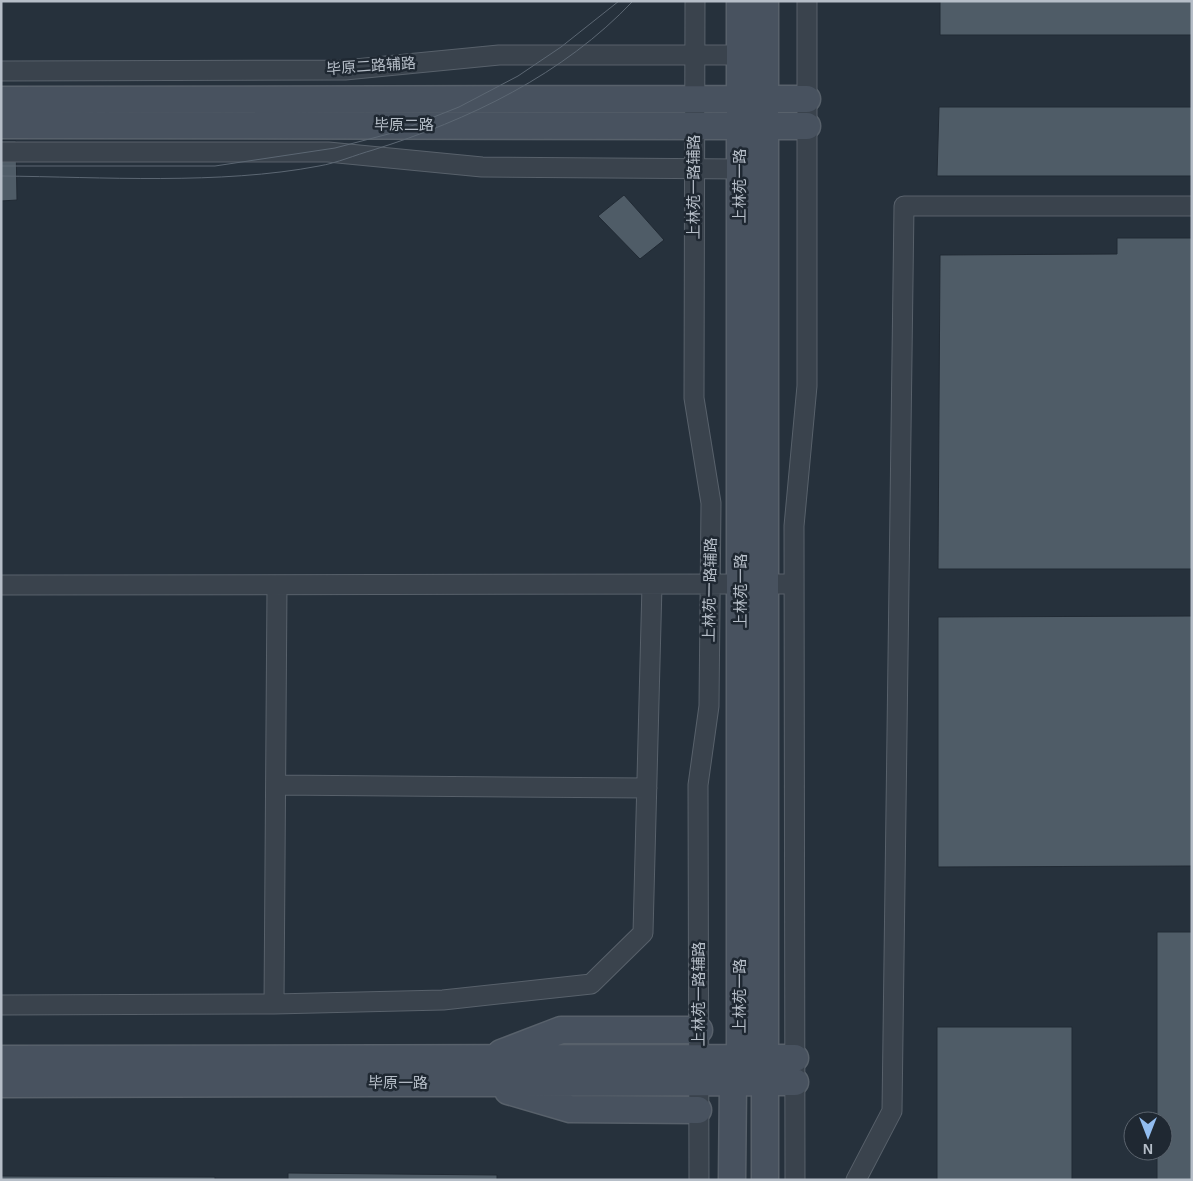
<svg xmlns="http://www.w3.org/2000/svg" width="1193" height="1181" font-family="Arial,'Noto Sans SC',sans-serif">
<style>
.building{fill:#4f5c67;stroke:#212a34}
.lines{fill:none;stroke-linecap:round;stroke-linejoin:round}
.street-casing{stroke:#58616b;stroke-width:21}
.secondary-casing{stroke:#58616b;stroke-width:29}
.street{stroke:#3a434d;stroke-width:19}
.secondary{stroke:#48525f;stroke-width:26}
.tram{stroke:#5c6773;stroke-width:1}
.labels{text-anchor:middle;stroke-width:5;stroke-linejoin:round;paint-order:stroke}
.street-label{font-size:15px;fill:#b6bec8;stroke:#1f2832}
</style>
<rect width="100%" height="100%" fill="#26313c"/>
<path class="building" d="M 940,1 L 1192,1 L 1192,35 L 940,35 Z
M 939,107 L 1192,107 L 1192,176 L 937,176 Z
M 1,141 L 16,141 L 17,200 L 1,201 Z
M 624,195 L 664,240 L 640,259 L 598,216 Z
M 1117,238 L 1192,238 L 1192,569 L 938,569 L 940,255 L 1117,254 Z
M 1192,616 L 1192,866 L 938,867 L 938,617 Z
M 1157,932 L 1192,932 L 1192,1180 L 1157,1180 L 1157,1151 L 1163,1151 L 1163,1121 L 1157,1121 Z
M 937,1027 L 1072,1027 L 1072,1180 L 937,1180 Z
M 288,1173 L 497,1175 L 497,1180 L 288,1180 Z
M 1,1176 L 215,1177 L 215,1180 L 1,1180 Z"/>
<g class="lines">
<defs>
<path id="street" d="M 695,1 L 694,398 L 711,503 L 709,706 L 698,785 L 699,1180
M 1,71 L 345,70 L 499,55 L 740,55
M 1,152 L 328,152 L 482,167 L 740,169
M 1,585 L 794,584
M 276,785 L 647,788
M 274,1004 L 277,586
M 1,1005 L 274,1004 L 443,1000 L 591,984 L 643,933 L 652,585
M 795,1180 L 794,526 L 807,386 L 807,1
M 856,1180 L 892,1111 L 904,206 L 1192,206"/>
<path id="secondary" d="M 765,1 L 765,1180
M 1,100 L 807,99
M 1,125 L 807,126
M 501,1053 L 561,1030 L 699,1030
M 1,1059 L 795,1058
M 1,1084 L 795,1082
M 508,1091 L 570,1109 L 698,1110
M 732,1180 L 733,1083 L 740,1059 L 740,1"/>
</defs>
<use href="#street" class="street-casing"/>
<use href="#secondary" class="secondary-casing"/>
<use href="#street" class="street"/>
<use href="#secondary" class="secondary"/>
<path class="tram" d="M 1,166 L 215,166 L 335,148 L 396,132 L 459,107 L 518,76 L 561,47 L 619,1
M 1,176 C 102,177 220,185 319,166 C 337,163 355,155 373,150 C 469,120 563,75 633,1"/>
</g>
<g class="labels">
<g class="street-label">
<text transform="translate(371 66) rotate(-4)" y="5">毕原二路辅路</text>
<text x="404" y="130">毕原二路</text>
<text transform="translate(740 186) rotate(-90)" y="5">上林苑一路</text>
<text transform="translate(694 187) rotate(-90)" y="5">上林苑一路辅路</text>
<text transform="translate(710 590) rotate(-89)" y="5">上林苑一路辅路</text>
<text transform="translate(741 591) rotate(-90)" y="5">上林苑一路</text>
<text transform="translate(699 994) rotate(-90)" y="5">上林苑一路辅路</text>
<text transform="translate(740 996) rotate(-90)" y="5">上林苑一路</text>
<text x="398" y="1088">毕原一路</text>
</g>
</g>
<rect width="1193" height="1181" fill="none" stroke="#b6bec8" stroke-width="5"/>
<g transform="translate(1148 1136) rotate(180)"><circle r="24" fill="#1f2832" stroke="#5b646e"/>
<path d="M0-4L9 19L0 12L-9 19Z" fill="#92bdf0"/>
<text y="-8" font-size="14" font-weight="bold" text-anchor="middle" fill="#b6bec8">N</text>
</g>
</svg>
